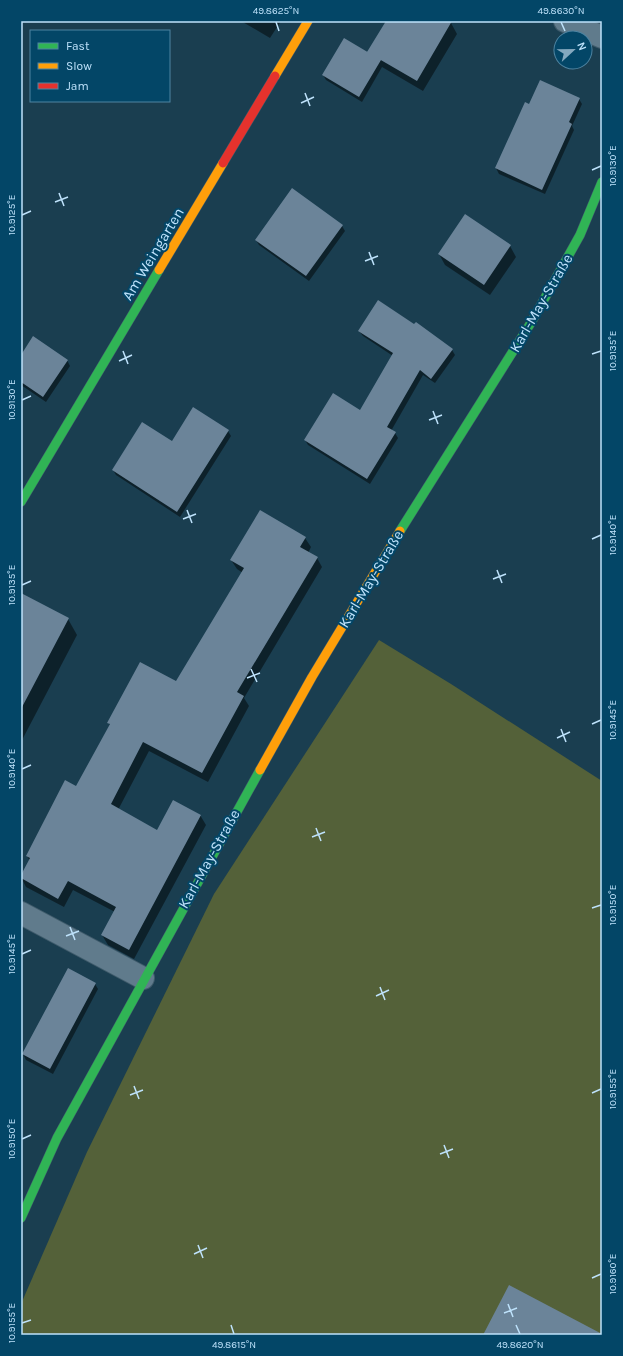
<svg xmlns="http://www.w3.org/2000/svg" width="623" height="1356" font-family="Karla,sans-serif">
<style>
.green{fill:#546139}
.shadow{fill:#0007}
.building{fill:#6b8499}
.lines{fill:none;stroke-linecap:round;stroke-linejoin:round}
.street-casing{stroke:#3f5b6b;stroke-width:24}
.fast-casing{stroke:#3f5b6b;stroke-width:10}
.slow-casing{stroke:#3f5b6b;stroke-width:10}
.jam-casing{stroke:#3f5b6b;stroke-width:10}
.street{stroke:#607b8c;stroke-width:22}
.fast{stroke:#30b455;stroke-width:9}
.slow{stroke:#ff9f0a;stroke-width:9}
.jam{stroke:#e5322d;stroke-width:9}
.ticks{fill:none;stroke:#bee2fb;stroke-width:1.5}
.labels{text-anchor:middle;stroke-width:4;stroke-linejoin:round;paint-order:stroke}
.street-label{font-size:15px;fill:#bee2fb;stroke:#034667}
.neatline{fill:none;stroke:#bee2fb;stroke-width:1.5}
.ticks-label{font-size:10px;text-anchor:middle;fill:#bee2fb}
</style>
<rect width="100%" height="100%" fill="#1a3e50"/>
<path class="green" d="M 379,640 L 451,684 L 602,781 L 602,1335 L 21,1335 L 21,1304 L 87,1152 L 214,894 Z"/>
<path class="shadow" d="M 241,21 L 281,21 L 270,38 Z
M 387,21 L 447,21 L 451,23 L 457,34 L 423,91 L 382,67 L 362,102 L 326,80 L 323,75 L 368,54 Z
M 579,99 L 582,104 L 572,126 L 574,130 L 545,194 L 499,174 L 496,168 Z
M 466,216 L 510,246 L 516,257 L 490,295 L 445,265 L 439,254 Z
M 342,226 L 345,231 L 309,281 L 259,245 L 256,240 Z
M 359,331 L 452,350 L 455,355 L 435,383 L 423,375 L 391,431 L 395,433 L 398,438 L 370,484 L 308,445 L 305,440 L 361,411 L 393,356 L 363,336 Z
M 21,357 L 67,360 L 70,366 L 46,402 L 21,385 Z
M 193,409 L 228,431 L 231,436 L 180,517 L 116,475 L 113,470 L 172,442 Z
M 260,511 L 305,538 L 311,547 L 308,553 L 317,558 L 322,567 L 244,698 L 249,706 L 208,782 L 149,751 L 118,810 L 157,832 L 200,815 L 206,825 L 134,959 L 108,945 L 102,935 L 115,912 L 73,890 L 64,907 L 26,887 L 21,877 L 30,861 L 27,856 L 77,787 L 110,725 L 109,723 L 177,682 L 243,573 L 237,569 L 231,560 Z
M 21,601 L 68,619 L 77,635 L 21,742 Z
M 95,984 L 98,989 L 53,1074 L 26,1060 L 23,1054 Z"/>
<path class="building" d="M 386,21 L 452,21 L 417,81 L 367,52 Z
M 344,38 L 381,60 L 359,97 L 322,75 Z
M 540,80 L 580,98 L 569,122 L 572,124 L 542,190 L 495,168 L 525,102 L 529,104 Z
M 292,188 L 343,225 L 306,276 L 255,240 Z
M 465,214 L 511,245 L 484,285 L 438,254 Z
M 378,300 L 414,324 L 416,322 L 453,349 L 431,379 L 420,370 L 387,427 L 396,432 L 367,479 L 304,440 L 333,393 L 360,410 L 393,353 L 358,331 Z
M 33,336 L 68,360 L 43,397 L 21,382 L 21,355 Z
M 193,407 L 229,430 L 177,512 L 112,470 L 142,422 L 172,441 Z
M 260,510 L 306,537 L 300,547 L 318,557 L 237,692 L 244,696 L 202,773 L 143,742 L 111,804 L 157,830 L 173,800 L 201,815 L 129,950 L 101,935 L 116,907 L 68,881 L 58,899 L 21,878 L 21,875 L 30,858 L 26,856 L 65,780 L 76,786 L 110,724 L 107,723 L 140,662 L 176,681 L 244,568 L 230,560 Z
M 21,593 L 69,618 L 21,709 Z
M 68,968 L 96,983 L 50,1069 L 22,1054 Z
M 509,1285 L 602,1334 L 602,1335 L 483,1335 Z"/>
<g class="lines">
<defs>
<path id="street" d="M 565,21 L 602,37
M 21,913 L 143,978"/>
<path id="fast" d="M 21,502 L 159,270
M 400,531 L 532,321 L 580,235 L 602,182
M 21,1218 L 57,1138 L 260,770"/>
<path id="slow" d="M 275,76 L 308,21
M 159,270 L 223,163
M 260,770 L 312,677 L 400,531"/>
<path id="jam" d="M 223,163 L 275,76"/>
</defs>
<use href="#street" class="street-casing"/>
<use href="#fast" class="fast-casing"/>
<use href="#slow" class="slow-casing"/>
<use href="#jam" class="jam-casing"/>
<use href="#street" class="street"/>
<use href="#fast" class="fast"/>
<use href="#slow" class="slow"/>
<use href="#jam" class="jam"/>
</g>
<path class="ticks" d="M 276,22 L 279,31M 561,22 L 565,31M 305,93 L 310,106M 301,103 L 314,97M 592,170 L 601,166M 59,193 L 64,206M 55,202 L 68,197M 22,215 L 31,211M 369,252 L 374,265M 365,261 L 378,256M 123,351 L 128,364M 592,354 L 601,351M 119,361 L 132,355M 22,400 L 31,396M 433,411 L 438,424M 429,420 L 442,415M 187,510 L 192,523M 183,519 L 196,514M 592,539 L 601,535M 497,570 L 502,583M 493,579 L 506,574M 22,585 L 31,581M 251,669 L 257,682M 247,678 L 260,673M 592,724 L 601,720M 561,729 L 566,742M 557,738 L 570,732M 22,769 L 31,765M 316,828 L 321,841M 312,837 L 325,832M 592,908 L 601,905M 70,927 L 75,940M 66,936 L 79,931M 22,954 L 31,950M 380,987 L 385,1000M 376,996 L 389,990M 134,1086 L 139,1099M 592,1093 L 601,1089M 130,1095 L 143,1090M 22,1139 L 31,1135M 444,1145 L 449,1158M 440,1154 L 453,1149M 198,1245 L 203,1258M 194,1254 L 207,1248M 592,1278 L 601,1274M 508,1304 L 513,1317M 504,1313 L 517,1308M 22,1323 L 31,1320M 231,1325 L 234,1334M 516,1325 L 520,1334"/>
<g class="labels">
<g class="street-label">
<text transform="translate(153 254) rotate(-59)" y="5">Am Weingarten</text>
<text transform="translate(541 303) rotate(-60)" y="5">Karl-May-Straße</text>
<text transform="translate(371 579) rotate(-59)" y="5">Karl-May-Straße</text>
<text transform="translate(209 859) rotate(-61)" y="5">Karl-May-Straße</text>
</g>
</g>
<rect width="623" height="1356" fill="none" stroke="#034667" stroke-width="44"/>
<rect x="30" y="30" width="140" height="72" fill="#034667" stroke="#4e84a2"/>
<rect x="38" y="43" width="20" height="6" fill="#30b455" stroke="#4e84a2"/>
<text x="66" y="50" font-size="12" fill="#bee2fb">Fast</text>
<rect x="38" y="63" width="20" height="6" fill="#ff9f0a" stroke="#4e84a2"/>
<text x="66" y="70" font-size="12" fill="#bee2fb">Slow</text>
<rect x="38" y="83" width="20" height="6" fill="#e5322d" stroke="#4e84a2"/>
<text x="66" y="90" font-size="12" fill="#bee2fb">Jam</text>
<g transform="translate(573 50) rotate(68)"><circle r="19" fill="#034667" stroke="#4e84a2"/>
<path d="M0-3L7 15L0 10L-7 15Z" fill="#85a9bf"/>
<text y="-6" font-size="11" font-weight="bold" text-anchor="middle" fill="#bee2fb">N</text>
</g>
<rect x="22" y="22" width="579" height="1312" class="neatline"/>
<g class="ticks-label">
<text x="276" y="14">49.8625°N</text>
<text x="561" y="14">49.8630°N</text>
<text transform="translate(612 166) rotate(-90)" y="4">10.9130°E</text>
<text transform="translate(11 215) rotate(-90)" y="4">10.9125°E</text>
<text transform="translate(612 351) rotate(-90)" y="4">10.9135°E</text>
<text transform="translate(11 400) rotate(-90)" y="4">10.9130°E</text>
<text transform="translate(612 535) rotate(-90)" y="4">10.9140°E</text>
<text transform="translate(11 585) rotate(-90)" y="4">10.9135°E</text>
<text transform="translate(612 720) rotate(-90)" y="4">10.9145°E</text>
<text transform="translate(11 769) rotate(-90)" y="4">10.9140°E</text>
<text transform="translate(612 905) rotate(-90)" y="4">10.9150°E</text>
<text transform="translate(11 954) rotate(-90)" y="4">10.9145°E</text>
<text transform="translate(612 1089) rotate(-90)" y="4">10.9155°E</text>
<text transform="translate(11 1139) rotate(-90)" y="4">10.9150°E</text>
<text transform="translate(612 1274) rotate(-90)" y="4">10.9160°E</text>
<text transform="translate(11 1323) rotate(-90)" y="4">10.9155°E</text>
<text x="234" y="1348">49.8615°N</text>
<text x="520" y="1348">49.8620°N</text>
</g>
</svg>
